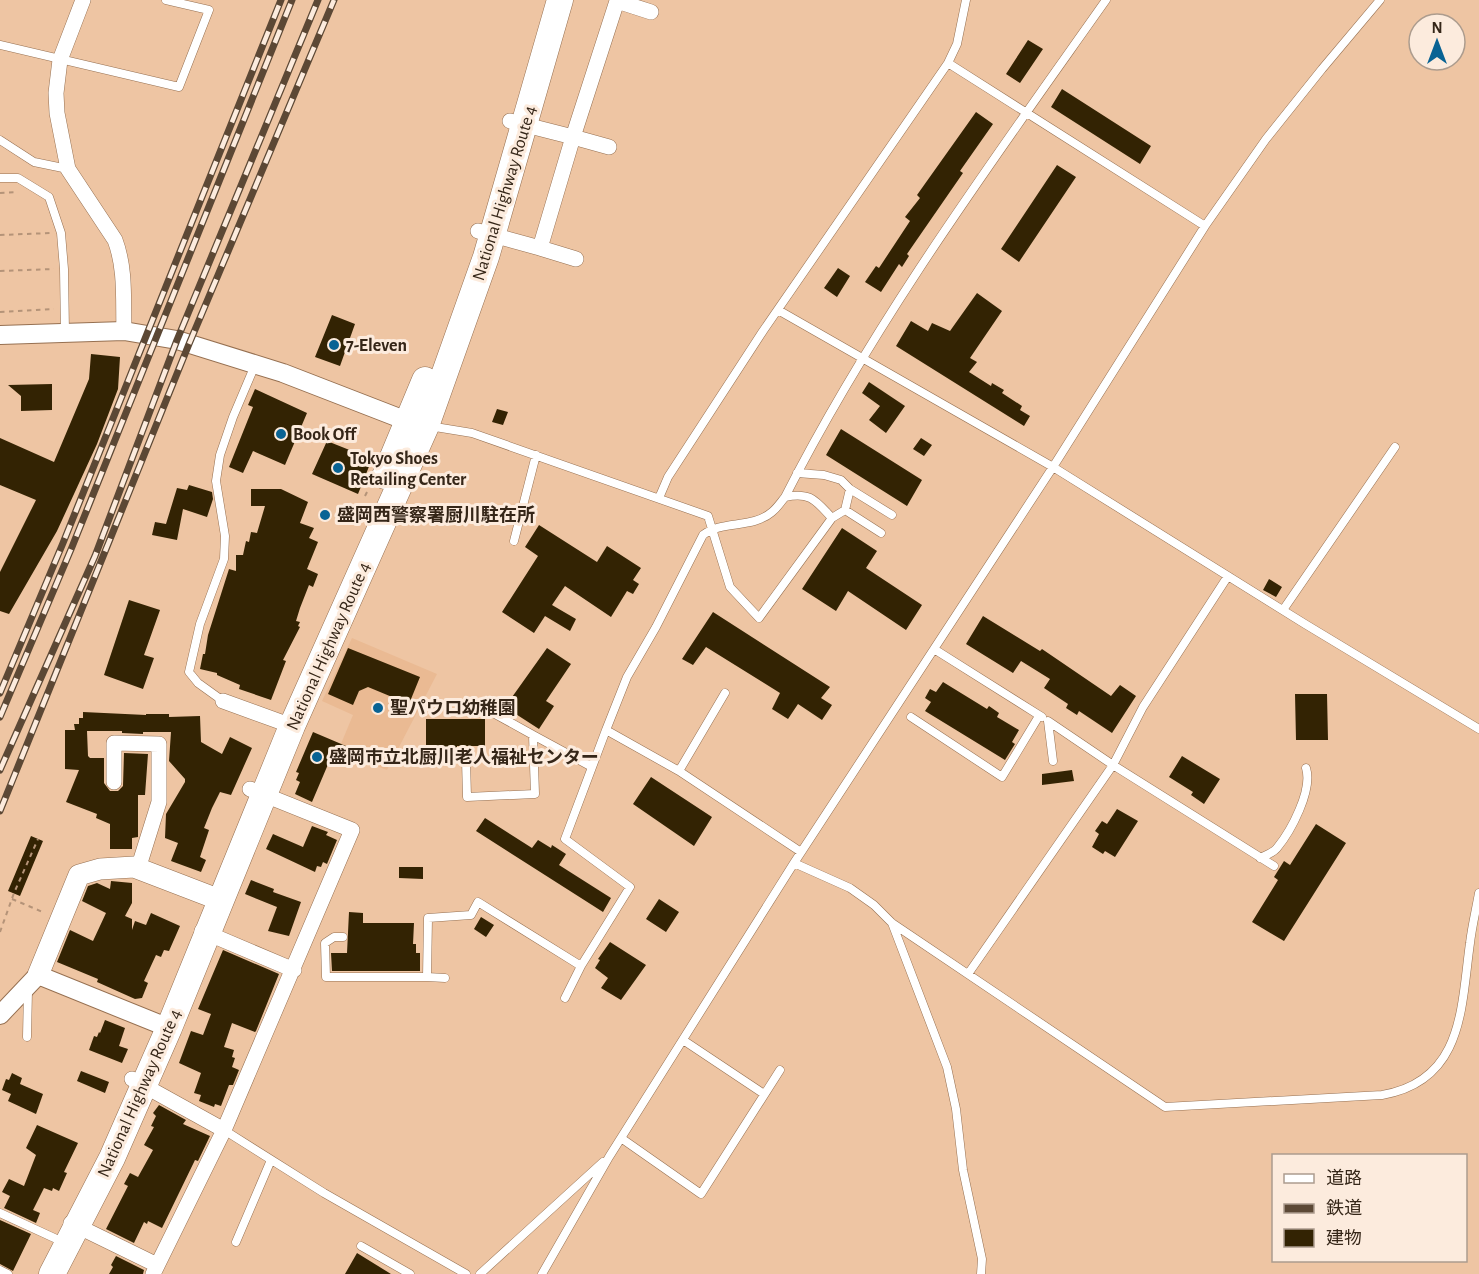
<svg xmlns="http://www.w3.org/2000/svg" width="1479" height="1274" font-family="'Alegreya Sans','Noto Sans JP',sans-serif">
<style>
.built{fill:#eaba93}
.building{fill:#332303}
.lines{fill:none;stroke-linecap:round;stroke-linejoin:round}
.service-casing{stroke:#967051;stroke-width:9}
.minor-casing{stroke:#967051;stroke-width:16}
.tertiary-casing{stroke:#967051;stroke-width:20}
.secondary-casing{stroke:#967051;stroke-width:22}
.trunk-casing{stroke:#967051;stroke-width:27}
.path{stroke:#b49378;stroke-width:2;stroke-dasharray:4.5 4.5;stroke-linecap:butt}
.service{stroke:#fff;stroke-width:8}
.minor{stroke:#fff;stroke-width:15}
.tertiary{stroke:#fff;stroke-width:18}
.secondary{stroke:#fff;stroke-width:21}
.trunk{stroke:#fff;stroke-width:26}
.rail-casing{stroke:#5c4835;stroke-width:7}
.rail{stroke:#fcebdd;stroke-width:4.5;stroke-dasharray:14;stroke-linecap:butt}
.poi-dot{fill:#096394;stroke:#fcebdd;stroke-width:2}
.labels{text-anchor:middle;stroke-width:6;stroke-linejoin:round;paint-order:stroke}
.street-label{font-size:18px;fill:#352618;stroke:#fcebdd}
.poi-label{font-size:18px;font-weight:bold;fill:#352618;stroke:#fcebdd;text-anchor:start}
</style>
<rect width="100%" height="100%" fill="#eec5a3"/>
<path class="built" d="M 352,638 L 437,674 L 387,770 L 338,751 L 353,715 L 322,701 Z"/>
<path class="building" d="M 1028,40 L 1043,49 L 1020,83 L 1006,74 Z
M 1062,89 L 1151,146 L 1140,164 L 1051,107 Z
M 976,112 L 993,124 L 960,171 L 963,173 L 907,254 L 909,256 L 902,267 L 899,264 L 881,292 L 865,282 L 876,266 L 879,268 L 910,221 L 905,217 L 920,198 L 917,195 Z
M 1057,165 L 1076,177 L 1019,262 L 1001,249 Z
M 838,268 L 850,276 L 837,297 L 824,288 Z
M 977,293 L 1002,311 L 970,358 L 977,362 L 969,372 L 991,386 L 992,383 L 1004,390 L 1002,393 L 1022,406 L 1020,410 L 1030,416 L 1024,426 L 896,346 L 911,321 L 928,331 L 932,323 L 950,331 Z
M 332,315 L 355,324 L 340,366 L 315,357 Z
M 91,354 L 120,357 L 118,389 L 97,444 L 57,531 L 9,614 L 0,611 L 0,572 L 36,500 L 0,485 L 0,438 L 54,462 L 89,379 Z
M 869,382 L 905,406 L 886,433 L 869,420 L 880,406 L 862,393 Z
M 52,384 L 52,410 L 21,411 L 21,396 L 8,385 Z
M 255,389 L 307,413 L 285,465 L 253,451 L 243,473 L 229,467 L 253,407 L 248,405 Z
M 497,409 L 508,412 L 503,425 L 492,422 Z
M 841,429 L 922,480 L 907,506 L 826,455 Z
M 921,438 L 932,445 L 924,456 L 913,449 Z
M 327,441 L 372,459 L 358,494 L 312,474 Z
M 189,485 L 212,492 L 213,499 L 207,517 L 183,509 L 177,540 L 152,535 L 155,522 L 166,524 L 177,488 L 187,490 Z
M 251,489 L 281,489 L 308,502 L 300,523 L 314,528 L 309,538 L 318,542 L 307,569 L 318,574 L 313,587 L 309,585 L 300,608 L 296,621 L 300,622 L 298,626 L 300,627 L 283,660 L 286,661 L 271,700 L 239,689 L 240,685 L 217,675 L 217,673 L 200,669 L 203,654 L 205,654 L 208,635 L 229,569 L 236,571 L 236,555 L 243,555 L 246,541 L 249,542 L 251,532 L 257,533 L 265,506 L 251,506 Z
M 539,525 L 597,562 L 607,546 L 641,568 L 633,580 L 639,584 L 633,594 L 627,591 L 611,617 L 565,586 L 552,605 L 576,619 L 570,631 L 545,616 L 534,633 L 502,612 L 538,556 L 525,547 Z
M 842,528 L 877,551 L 866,568 L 922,605 L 906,630 L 848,591 L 836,611 L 802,589 Z
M 1269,579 L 1282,587 L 1276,597 L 1263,590 Z
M 129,600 L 160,610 L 144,655 L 154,658 L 143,689 L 104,675 Z
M 713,612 L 830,687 L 821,698 L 832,705 L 822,720 L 798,704 L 788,719 L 772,709 L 780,693 L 706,647 L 693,665 L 682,659 Z
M 983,616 L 1040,651 L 1042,649 L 1111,696 L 1120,685 L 1136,696 L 1112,733 L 1079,711 L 1077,715 L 1066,708 L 1068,704 L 1044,688 L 1050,679 L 1021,661 L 1013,673 L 966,644 Z
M 348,648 L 420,677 L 409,704 L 368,687 L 359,691 L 353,705 L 328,694 Z
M 547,648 L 571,664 L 546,701 L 554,706 L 539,729 L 505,707 Z
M 943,682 L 987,709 L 989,706 L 999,713 L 997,717 L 1019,730 L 1012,742 L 1015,744 L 1005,760 L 925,711 L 931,702 L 925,698 L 930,689 L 936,692 Z
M 1295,694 L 1327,694 L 1328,740 L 1296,740 Z
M 83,712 L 146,715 L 146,714 L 169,714 L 169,717 L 200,716 L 201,742 L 222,754 L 230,737 L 252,748 L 231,795 L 220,792 L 212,808 L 204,828 L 209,830 L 200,857 L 206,860 L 201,872 L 171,861 L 178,843 L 165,838 L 166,814 L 185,782 L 185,779 L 169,761 L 171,732 L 143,732 L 143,734 L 122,733 L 122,731 L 87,731 L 88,756 L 90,758 L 104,758 L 104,783 L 110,791 L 118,791 L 123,786 L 124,753 L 148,754 L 145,795 L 138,795 L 138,837 L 132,838 L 132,849 L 110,849 L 110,824 L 96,818 L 97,814 L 66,802 L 79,770 L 65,769 L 65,730 L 75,730 L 74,724 L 79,724 L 79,718 L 83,718 Z
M 426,719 L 485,719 L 485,746 L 457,746 L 457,759 L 431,758 L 431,751 L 426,751 Z
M 313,732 L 346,746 L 343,759 L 332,755 L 312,802 L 295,794 L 300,782 L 296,780 L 299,773 L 296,772 Z
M 1182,756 L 1220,779 L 1204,804 L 1191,795 L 1193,792 L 1169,777 Z
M 1072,770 L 1074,781 L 1042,785 L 1042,774 Z
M 651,777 L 712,817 L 694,846 L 633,804 Z
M 1117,809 L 1138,821 L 1115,857 L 1105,851 L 1103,854 L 1092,847 L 1099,834 L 1095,831 L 1102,821 L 1107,824 Z
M 485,818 L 532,848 L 538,840 L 551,848 L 552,845 L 566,854 L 559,865 L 611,898 L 603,912 L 476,831 Z
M 1316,824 L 1346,843 L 1284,941 L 1252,922 L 1278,880 L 1274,877 L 1284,861 L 1290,865 Z
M 312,826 L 328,832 L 326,835 L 337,840 L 327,864 L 323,862 L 321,867 L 317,866 L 315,872 L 266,849 L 273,834 L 303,847 Z
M 31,836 L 43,841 L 20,896 L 8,891 Z
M 399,867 L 423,867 L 423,879 L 399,878 Z
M 251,880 L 274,889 L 273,892 L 301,902 L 289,936 L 268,931 L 277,907 L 245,894 Z
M 111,881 L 132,883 L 132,903 L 125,916 L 132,919 L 132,930 L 135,921 L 146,925 L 151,913 L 180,926 L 169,951 L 164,950 L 161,957 L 156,955 L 144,981 L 148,983 L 142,998 L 135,999 L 97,982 L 98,979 L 57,962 L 70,930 L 93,941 L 106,913 L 82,901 L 88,886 L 97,883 L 110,889 Z
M 659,899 L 679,912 L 666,932 L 646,919 Z
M 349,912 L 363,913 L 363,923 L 414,923 L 413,944 L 416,944 L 416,953 L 420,953 L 420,971 L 332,971 L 331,953 L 347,953 Z
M 481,917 L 494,925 L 486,937 L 474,929 Z
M 610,942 L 646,965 L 621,1000 L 601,988 L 608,978 L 595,968 L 600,960 L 598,959 Z
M 223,950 L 279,974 L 256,1031 L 255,1032 L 232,1023 L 224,1047 L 234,1050 L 232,1057 L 235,1058 L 232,1067 L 239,1070 L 233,1085 L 229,1085 L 221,1106 L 215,1104 L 214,1107 L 199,1101 L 201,1095 L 194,1093 L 201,1073 L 179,1063 L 191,1031 L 203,1035 L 211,1014 L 198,1009 Z
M 105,1020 L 125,1028 L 119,1046 L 128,1049 L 122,1063 L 89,1050 L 94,1036 L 97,1037 L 99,1032 L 100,1033 Z
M 81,1071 L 109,1082 L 105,1093 L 77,1081 Z
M 12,1073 L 22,1078 L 20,1084 L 43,1094 L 36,1114 L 8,1101 L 11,1094 L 2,1090 L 6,1079 L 9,1080 Z
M 159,1105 L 186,1120 L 183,1124 L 210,1136 L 198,1161 L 195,1160 L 162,1228 L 148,1221 L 147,1224 L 144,1222 L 134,1243 L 106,1229 L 128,1186 L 124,1184 L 130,1173 L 138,1177 L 153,1150 L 144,1145 L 154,1127 L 151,1126 L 156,1116 L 153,1113 Z
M 37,1125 L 78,1143 L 64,1172 L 67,1173 L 59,1191 L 53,1188 L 52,1191 L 44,1188 L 33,1210 L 40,1213 L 36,1223 L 4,1208 L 10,1196 L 2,1192 L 9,1179 L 24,1186 L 36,1155 L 26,1148 Z
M 0,1220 L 31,1234 L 13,1271 L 0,1264 Z
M 357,1253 L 391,1274 L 345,1274 Z
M 116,1256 L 144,1270 L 143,1274 L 109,1274 L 113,1267 L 111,1265 Z"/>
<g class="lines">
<defs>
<path id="service" d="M 0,45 L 179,87 L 209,10 L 166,0
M 948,63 L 1205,226
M 0,140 L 34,162 L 68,169
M 0,178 L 18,178 L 49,197 L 61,233 L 64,269 L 65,333
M 778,310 L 1053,467 L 1305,624 L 1479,729
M 429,426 L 472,433 L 708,516 L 730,587 L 759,618 L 832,518
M 797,473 L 824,475 L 841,480 L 850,489 L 892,515
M 850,489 L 845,510 L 881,533
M 659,498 L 668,477 L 763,331 L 948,63 L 957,44 L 966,0
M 845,510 L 832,518 C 815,500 811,492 785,497 C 874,322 993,160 1106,0
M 514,541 L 536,455
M 1283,610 L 1395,447
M 934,649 L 1042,717
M 725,693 L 679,771 L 606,730 L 627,677 L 656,627 L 703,535 C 722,520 752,529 772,512 C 777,508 781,502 785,497
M 223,701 L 198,683 L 189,672 L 200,624 L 224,559 L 225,536 L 216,481 L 220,455 L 233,417 L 255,365
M 495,714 L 533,735
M 911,717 L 1002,777 L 1039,716
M 466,760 L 467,797 L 535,794 L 533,735 L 592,767
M 1053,761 L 1048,721 L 1113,765 L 1143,707 L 1228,576
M 679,771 L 801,852
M 1260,858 C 1266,855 1273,853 1277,848 C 1291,831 1313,790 1306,768
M 794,863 L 850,888 L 874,905 L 892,923 L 1165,1107 L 1382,1095 C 1464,1081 1461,1007 1470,943 C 1472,926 1476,910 1479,893
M 892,923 L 947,1067 L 956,1109 L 963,1170 L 982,1259 L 981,1274
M 343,937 L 334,937 L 325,943 L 326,977 L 427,977 L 428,918 L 471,915 L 478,902 L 581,966
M 968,974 L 1113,765 L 1274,866
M 427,977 L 445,978
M 565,998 L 581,966 L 630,887 L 565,839 L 606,730
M 27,1037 L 28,990
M 683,1040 L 764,1094
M 224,1130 L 324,1193 L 466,1274
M 621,1138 L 701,1194 L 780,1070
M 0,1213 L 63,1242
M 236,1242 L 271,1160
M 361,1246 L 410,1274
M 0,1270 L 8,1274
M 480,1274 L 603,1162
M 542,1274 L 609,1157 L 794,863 L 1053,467 L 1205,226 L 1266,139 L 1322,69 L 1380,0"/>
<path id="minor" d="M 83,0 L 60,60 L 56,93 L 57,113 L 68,169 L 115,240 C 126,269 123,301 124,331
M 510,121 L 573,137 L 540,248 L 576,259
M 609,147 L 573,137 L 617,1 L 651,12
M 478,231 L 540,248
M 223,701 L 292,726
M 114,782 L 114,743 L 159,744 L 159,802 L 138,869
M 202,931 L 294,970
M 132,1079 L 224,1130
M 71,1223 L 157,1265
M 153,1274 L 224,1130 L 352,830 L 250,789"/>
<path id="tertiary" d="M 0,335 L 124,331 L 177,340 L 283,373 L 407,421
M 0,1015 L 38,975 L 169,1028"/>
<path id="secondary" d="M 38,975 L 79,875 L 100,869 L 134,867 L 220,900"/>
<path id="trunk" d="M 385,476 L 425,380
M 52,1274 L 112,1158 L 169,1028 L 292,726 L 426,426 L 486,257 L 560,0"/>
</defs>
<use href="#service" class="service-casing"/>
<use href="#minor" class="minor-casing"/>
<use href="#tertiary" class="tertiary-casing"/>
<use href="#secondary" class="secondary-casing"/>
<use href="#trunk" class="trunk-casing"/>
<path class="path" d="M 0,193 L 18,192
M 0,235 L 51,233
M 0,271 L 54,269
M 0,312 L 54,309
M 365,496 L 369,488
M 12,899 L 45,913
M 0,932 L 14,893 L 38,839"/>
<use href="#service" class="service"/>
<use href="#minor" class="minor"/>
<use href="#tertiary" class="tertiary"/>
<use href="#secondary" class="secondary"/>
<use href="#trunk" class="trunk"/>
<defs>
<path id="rail" d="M 0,693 L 63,543 L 281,0
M 0,717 L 72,547 L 292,0
M 0,770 L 95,556 L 177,340 L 318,0
M 0,811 L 189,344 L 334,0"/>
</defs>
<use href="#rail" class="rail-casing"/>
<use href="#rail" class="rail"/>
</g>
<g class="poi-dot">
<circle cx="334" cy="345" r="6"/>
<circle cx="281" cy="434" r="6"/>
<circle cx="338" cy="468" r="6"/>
<circle cx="325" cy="515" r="6"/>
<circle cx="378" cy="708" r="6"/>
<circle cx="317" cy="757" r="6"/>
</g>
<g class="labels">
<g class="street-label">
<text transform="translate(504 193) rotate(-73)" y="6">National Highway Route 4</text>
<text transform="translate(328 646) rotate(-66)" y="6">National Highway Route 4</text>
<text transform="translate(139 1093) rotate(-66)" y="6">National Highway Route 4</text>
</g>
<g class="poi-label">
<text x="346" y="351">7-Eleven</text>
<text x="293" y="440">Book Off</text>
<text x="350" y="464">Tokyo Shoes<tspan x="350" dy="21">Retailing Center</tspan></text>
<text x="337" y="521">盛岡西警察署厨川駐在所</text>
<text x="390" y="714">聖パウロ幼稚園</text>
<text x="329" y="763">盛岡市立北厨川老人福祉センター</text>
</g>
</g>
<rect x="1272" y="1154" width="195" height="108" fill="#fcebdd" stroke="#ac9c8e" stroke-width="1.5"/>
<rect x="1284" y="1174" width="30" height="9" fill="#ffffff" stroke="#ac9c8e" stroke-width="1.5"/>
<text x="1326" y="1184" font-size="18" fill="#352618">道路</text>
<rect x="1284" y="1204" width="30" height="9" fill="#5c4835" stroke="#ac9c8e" stroke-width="1.5"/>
<text x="1326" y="1214" font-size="18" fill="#352618">鉄道</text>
<rect x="1284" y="1229" width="30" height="18" fill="#332303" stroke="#ac9c8e" stroke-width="1.5"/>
<text x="1326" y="1244" font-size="18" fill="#352618">建物</text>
<g transform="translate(1437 42)"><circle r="28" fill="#fcebdd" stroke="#ac9c8e" stroke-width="1.5"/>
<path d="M0-4.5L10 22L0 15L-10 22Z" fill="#096394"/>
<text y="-9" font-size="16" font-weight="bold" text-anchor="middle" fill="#352618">N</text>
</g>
</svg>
